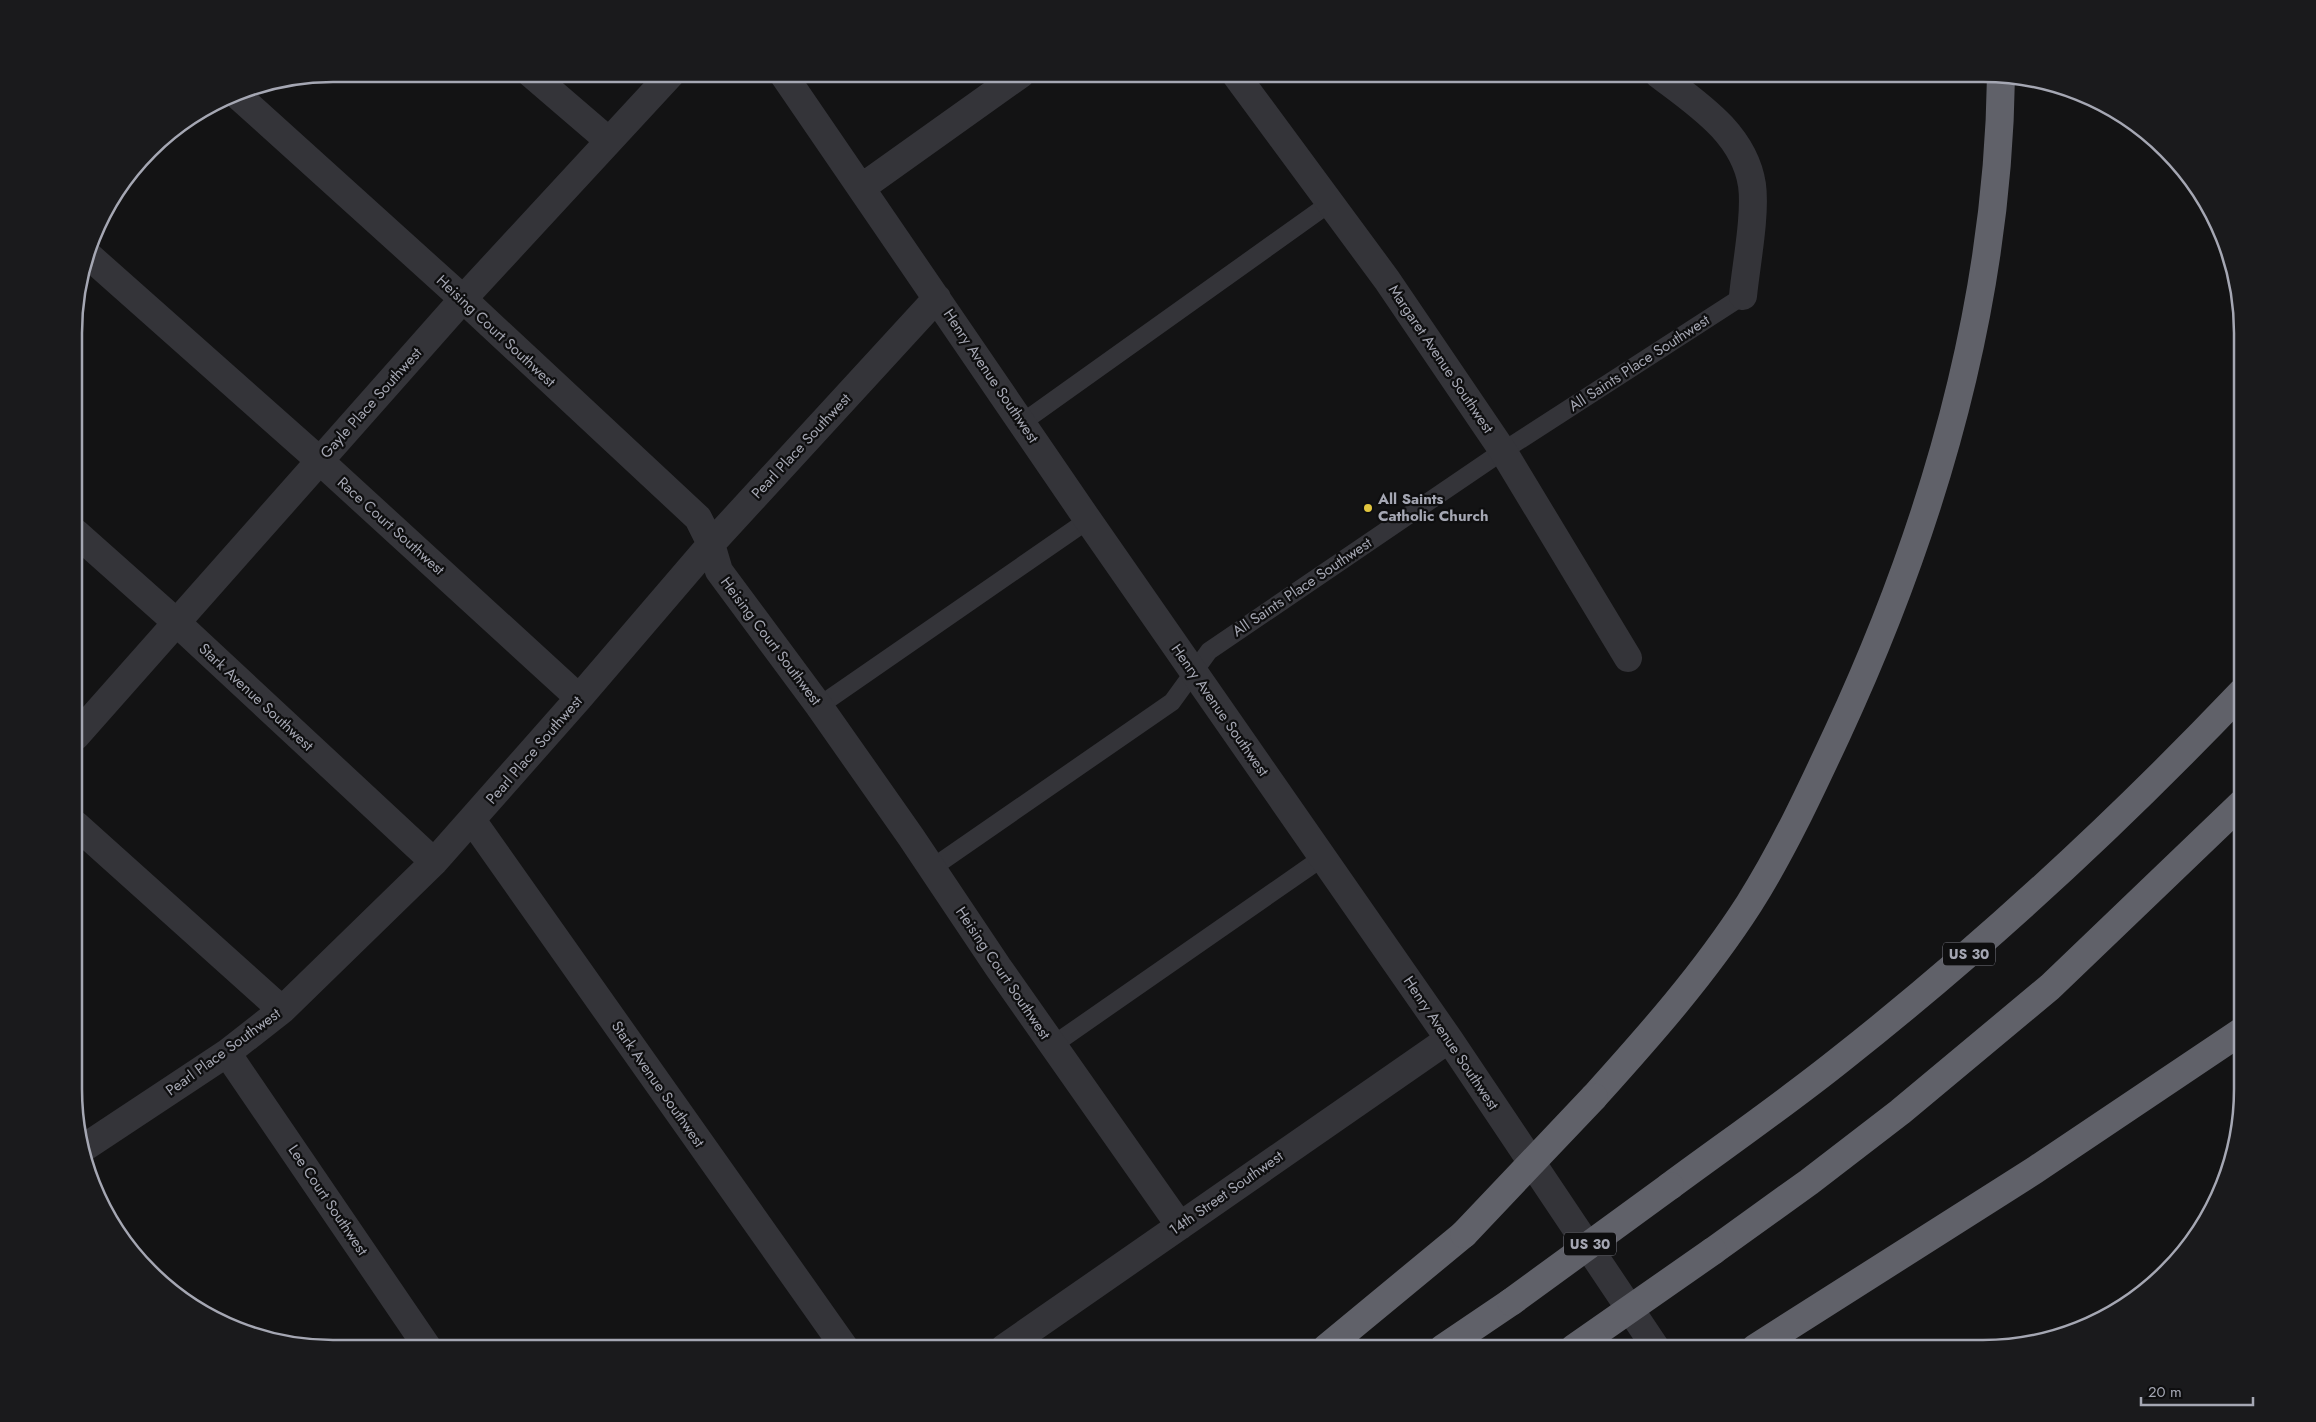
<svg xmlns="http://www.w3.org/2000/svg" width="2316" height="1422" font-family="Jost,sans-serif">
<style>
.lines{fill:none;stroke-linecap:round;stroke-linejoin:round}
.service{stroke:#343439;stroke-width:18}
.minor{stroke:#343439;stroke-width:28}
.motorway{stroke:#606169;stroke-width:28}
.motorway-bridge{stroke:#606169;stroke-width:28}
.poi-dot{fill:#e1c53e;stroke:#0e0e0f;stroke-width:2}
.labels{text-anchor:middle;stroke-width:4.5;stroke-linejoin:round;paint-order:stroke}
.shield{fill:#0e0e0f;stroke:#787982;stroke-width:1}
.shield-label{font-size:14px;font-weight:bold;fill:#a5a7b3}
.street-label{font-size:15px;fill:#a5a7b3;stroke:#0e0e0f}
.poi-label{font-size:15px;font-weight:bold;fill:#a5a7b3;stroke:#0e0e0f;text-anchor:start}
.rim{fill:none;stroke:#a5a7b3;stroke-width:2.5}
</style>
<rect width="100%" height="100%" fill="#131314"/>
<g class="lines">
<path class="service" d="M 1023,422 L 1330,203
M 819,706 L 1088,520
M 932,868 L 1172,702 L 1209,651 L 1503,451 L 1743,296
M 1053,1045 L 1322,858"/>
<path class="minor" d="M 531,74 L 609,141
M 783,74 L 1088,520 L 1449,1039 L 1656,1348
M 1235,74 L 1387,280 L 1503,451 L 1628,658
M 1658,74 C 1696,103 1744,133 1752,185 C 1756,215 1746,265 1743,296
M 235,93 L 463,299 L 698,518 L 711,544 L 719,571 L 819,706 L 911,837 L 998,967 L 1180,1226
M 861,188 L 1021,74
M 89,256 L 320,461 L 579,698
M 76,533 L 176,622 L 434,862
M 76,736 L 463,299 L 671,74
M 472,820 L 845,1348
M 76,825 L 282,1010
M 227,1053 L 428,1348
M 82,1149 L 227,1053 L 282,1010 L 434,862 L 579,698 L 711,544 L 937,298
M 1004,1348 L 1449,1039"/>
<path class="motorway" d="M 1594,1097 C 1649,1036 1704,974 1749,904 C 1783,850 1810,792 1837,734 C 1933,527 1998,305 2001,76
M 1670,1186 C 1727,1144 1786,1103 1841,1059 C 1983,947 2117,823 2242,692
M 1713,1251 L 1809,1182 L 1900,1112 L 2050,987 L 2242,803
M 1326,1348 L 1464,1234
M 1443,1348 L 1511,1302
M 1755,1348 L 2035,1170 L 2242,1031"/>
<path class="motorway-bridge" d="M 1464,1234 L 1594,1097
M 1511,1302 L 1670,1186
M 1574,1348 L 1713,1251"/>
</g>
<circle class="poi-dot" cx="1368" cy="508" r="5"/>
<g class="labels">
<g class="shield">
<rect x="1943" y="942.5" width="52" height="23" rx="4"/>
<rect x="1564" y="1232.5" width="52" height="23" rx="4"/>
</g>
<g class="shield-label">
<text x="1969" y="959">US 30</text>
<text x="1590" y="1249">US 30</text>
</g>
<g class="street-label">
<text transform="translate(496 331) rotate(43)" y="5">Heising Court Southwest</text>
<text transform="translate(1441 359) rotate(56)" y="5">Margaret Avenue Southwest</text>
<text transform="translate(1639 363) rotate(-33)" y="5">All Saints Place Southwest</text>
<text transform="translate(991 376) rotate(56)" y="5">Henry Avenue Southwest</text>
<text transform="translate(371 403) rotate(-48)" y="5">Gayle Place Southwest</text>
<text transform="translate(801 446) rotate(-47)" y="5">Pearl Place Southwest</text>
<text transform="translate(391 526) rotate(42)" y="5">Race Court Southwest</text>
<text transform="translate(1302 587) rotate(-34)" y="5">All Saints Place Southwest</text>
<text transform="translate(771 641) rotate(53)" y="5">Heising Court Southwest</text>
<text transform="translate(256 697) rotate(43)" y="5">Stark Avenue Southwest</text>
<text transform="translate(1220 710) rotate(55)" y="5">Henry Avenue Southwest</text>
<text transform="translate(534 750) rotate(-49)" y="5">Pearl Place Southwest</text>
<text transform="translate(1003 973) rotate(56)" y="5">Heising Court Southwest</text>
<text transform="translate(1451 1043) rotate(56)" y="5">Henry Avenue Southwest</text>
<text transform="translate(223 1052) rotate(-36)" y="5">Pearl Place Southwest</text>
<text transform="translate(658 1084) rotate(55)" y="5">Stark Avenue Southwest</text>
<text transform="translate(1226 1193) rotate(-35)" y="5">14th Street Southwest</text>
<text transform="translate(328 1200) rotate(56)" y="5">Lee Court Southwest</text>
</g>
<g class="poi-label">
<text x="1378" y="504">All Saints<tspan x="1378" dy="17">Catholic Church</tspan></text>
</g>
</g>
<path d="M0 0H2316V1422H0ZM333 82H1983A251 251 0 0 1 2234 333V1089A251 251 0 0 1 1983 1340H333A251 251 0 0 1 82 1089V333A251 251 0 0 1 333 82Z" fill="#1a1a1c" fill-rule="evenodd"/>
<path class="rim" d="M333 82H1983A251 251 0 0 1 2234 333V1089A251 251 0 0 1 1983 1340H333A251 251 0 0 1 82 1089V333A251 251 0 0 1 333 82Z"/>
<path d="M2141 1397v8h112v-8" fill="none" stroke="#a5a7b3" stroke-width="2.5"/>
<text x="2148" y="1397" font-size="15" fill="#a5a7b3" stroke="#0e0e0f" stroke-width="4" paint-order="stroke">20 m</text>
</svg>
